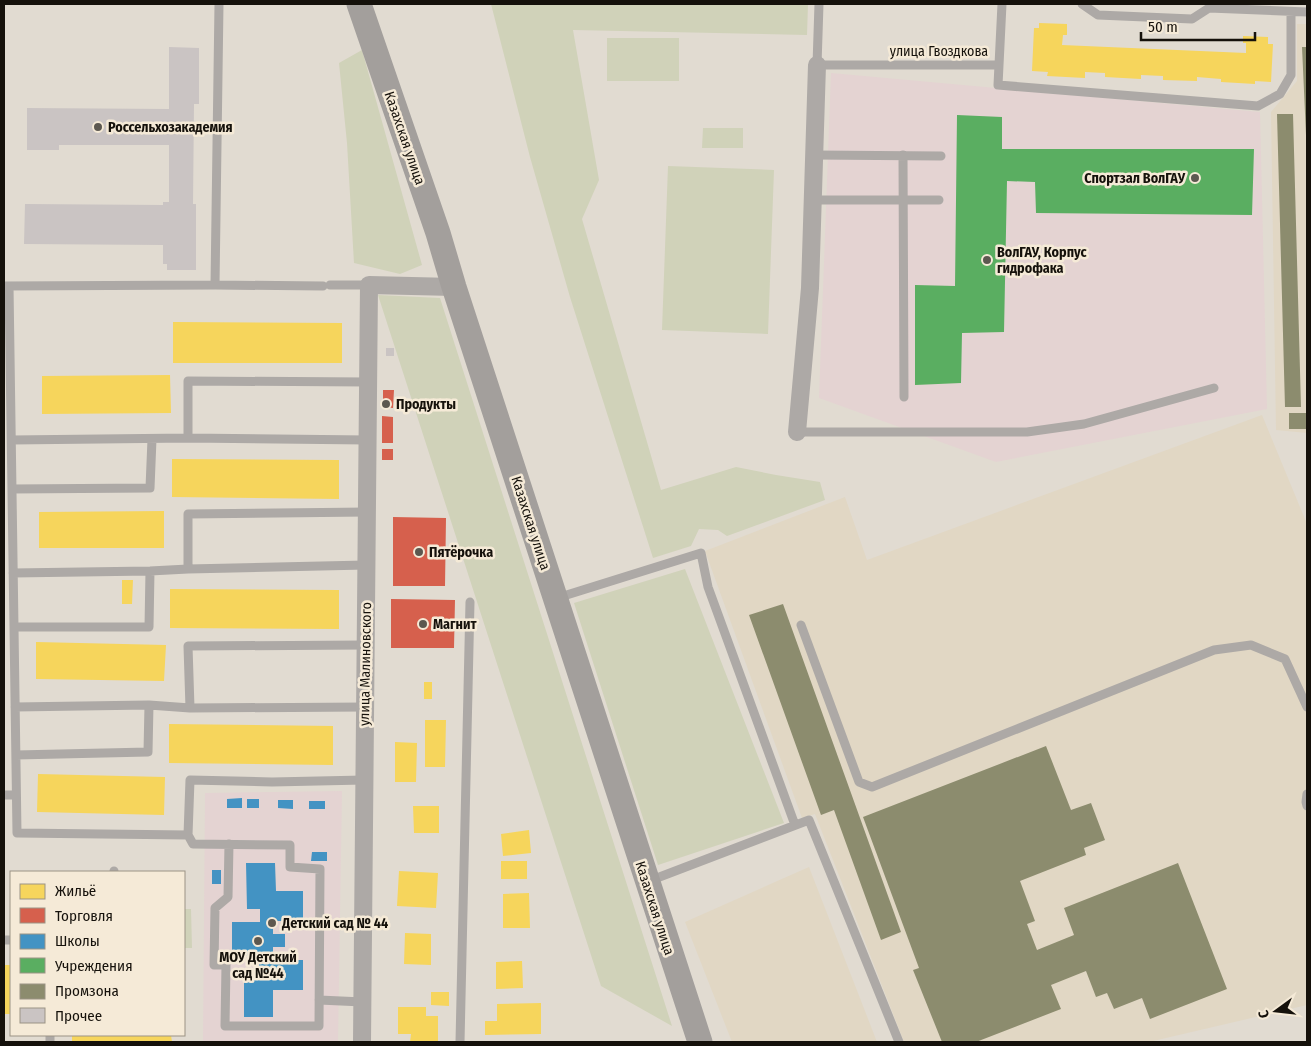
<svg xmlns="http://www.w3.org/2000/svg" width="1311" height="1046" font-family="'Fira Sans Condensed',sans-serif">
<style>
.built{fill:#e1d7c4}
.education{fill:#e4d3d2}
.green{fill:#d0d2b9}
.homes{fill:#f6d55c}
.shops{fill:#d6604d}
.schools{fill:#4393c3}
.public{fill:#5aae61}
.industry{fill:#8c8c6e}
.building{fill:#cac4c3}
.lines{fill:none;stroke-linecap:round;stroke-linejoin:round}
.service{stroke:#ada9a6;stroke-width:9}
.minor{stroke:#ada9a6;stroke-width:18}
.secondary{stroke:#a39f9c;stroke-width:25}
.poi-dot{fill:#5c5850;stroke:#f5ead7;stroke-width:2}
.labels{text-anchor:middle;stroke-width:5;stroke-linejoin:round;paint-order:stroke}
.street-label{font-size:14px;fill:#15110b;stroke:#f5ead7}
.poi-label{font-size:14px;font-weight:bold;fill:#15110b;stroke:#f5ead7;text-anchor:start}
</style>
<rect width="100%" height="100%" fill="#e1dbd1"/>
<path class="built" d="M 1297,24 L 1307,24 L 1307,433 L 1276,430 L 1271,112 L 1297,81 Z
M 1262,415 L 1307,524 L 1307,1005 L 1149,1042 L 904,1042 L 815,814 L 802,818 L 705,551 L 845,497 L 867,560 Z
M 809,867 L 877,1042 L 732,1042 L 685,922 Z"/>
<path class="education" d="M 831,73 L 1260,112 L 1267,409 L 996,462 L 819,398 Z
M 342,791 L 338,1042 L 203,1042 L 205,793 Z"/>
<path class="green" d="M 491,4 L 808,4 L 807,35 L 573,30 L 599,180 L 582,219 L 661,490 L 736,467 L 776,475 L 820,482 L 825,500 L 727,536 L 718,530 L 699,529 L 691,546 L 653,558 L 570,297 L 530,157 Z
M 607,38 L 679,38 L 679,81 L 607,81 Z
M 362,50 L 422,265 L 400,274 L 354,263 L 347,143 L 339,63 Z
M 703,128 L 743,128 L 743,148 L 702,148 Z
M 668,166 L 774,170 L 768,334 L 662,330 Z
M 378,295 L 440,298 L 672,1026 L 601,986 Z
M 685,569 L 784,823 L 658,865 L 574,603 Z
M 184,909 L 191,909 L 192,948 L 184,948 Z"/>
<path class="homes" d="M 1039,23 L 1067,24 L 1067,35 L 1063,35 L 1062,45 L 1246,53 L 1246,43 L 1243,43 L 1243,36 L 1268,37 L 1268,44 L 1273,44 L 1271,82 L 1255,81 L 1255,84 L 1221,82 L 1221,79 L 1197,77 L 1197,81 L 1163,80 L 1163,76 L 1141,75 L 1141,79 L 1105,77 L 1105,73 L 1085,72 L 1085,78 L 1047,76 L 1048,72 L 1032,71 L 1034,28 L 1039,28 Z
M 173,322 L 342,323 L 342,363 L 173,363 Z
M 170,375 L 171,413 L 42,414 L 42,376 Z
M 172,459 L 339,460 L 339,499 L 172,497 Z
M 164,511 L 164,548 L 39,548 L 39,512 Z
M 122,580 L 133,580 L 132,604 L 122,604 Z
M 170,589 L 339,590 L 339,629 L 170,628 Z
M 36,642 L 166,645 L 164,681 L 36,679 Z
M 424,682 L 432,682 L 432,699 L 424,699 Z
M 425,720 L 446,720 L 445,767 L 425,767 Z
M 169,724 L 333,726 L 333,765 L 169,763 Z
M 395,742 L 417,743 L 416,782 L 395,782 Z
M 38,774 L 165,777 L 164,815 L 37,812 Z
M 413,806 L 439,806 L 439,833 L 414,833 Z
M 529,830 L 531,853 L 503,856 L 501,834 Z
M 501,861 L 527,861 L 527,879 L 501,879 Z
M 399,871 L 438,873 L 436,908 L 397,906 Z
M 529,893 L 530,928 L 503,928 L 503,894 Z
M 405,933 L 431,934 L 431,965 L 404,964 Z
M 522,961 L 523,988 L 496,989 L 496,962 Z
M 4,965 L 11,965 L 11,1014 L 4,1014 Z
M 431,992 L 449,992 L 449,1006 L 431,1005 Z
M 541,1003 L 541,1034 L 485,1035 L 485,1021 L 497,1021 L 497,1004 Z
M 398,1007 L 426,1007 L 426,1016 L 438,1016 L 438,1042 L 410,1042 L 411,1034 L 398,1034 Z
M 72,1035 L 171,1035 L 172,1042 L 72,1042 Z"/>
<path class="shops" d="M 383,390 L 394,390 L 393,408 L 383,407 Z
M 382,416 L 393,417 L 393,443 L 382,443 Z
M 382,449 L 393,449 L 393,460 L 382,460 Z
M 393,517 L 446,518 L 445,586 L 393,586 Z
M 391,599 L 455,600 L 454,648 L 391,648 Z"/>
<path class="schools" d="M 242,798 L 242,808 L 227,808 L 227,799 Z
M 247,799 L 259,799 L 259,808 L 247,808 Z
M 278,800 L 293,800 L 293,809 L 278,808 Z
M 309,801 L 325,801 L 325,809 L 309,809 Z
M 312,852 L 327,852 L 327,861 L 311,861 Z
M 246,863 L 275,863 L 276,891 L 303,891 L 303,921 L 273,921 L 273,934 L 285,934 L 285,947 L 273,947 L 273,960 L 303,960 L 303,990 L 273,990 L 273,1017 L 244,1017 L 244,976 L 259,976 L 259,956 L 232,956 L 232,922 L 260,922 L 260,909 L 247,909 Z
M 212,870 L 221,870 L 221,884 L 212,884 Z"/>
<path class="public" d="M 957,115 L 1002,117 L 1002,149 L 1254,149 L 1252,215 L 1036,213 L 1035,182 L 1007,181 L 1004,332 L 962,333 L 961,383 L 915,385 L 915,285 L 955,286 Z"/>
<path class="industry" d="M 1302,47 L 1307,47 L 1307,135 L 1306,135 Z
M 1277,114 L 1293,114 L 1301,407 L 1285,407 Z
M 1289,413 L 1307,413 L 1307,429 L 1289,429 Z
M 783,604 L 901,932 L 881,940 L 834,810 L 821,815 L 749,615 Z
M 1046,746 L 1071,810 L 1091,803 L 1105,840 L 1084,848 L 1086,855 L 1020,881 L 1035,921 L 1027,924 L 1037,950 L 1074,935 L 1064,908 L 1178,863 L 1227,989 L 1150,1019 L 1142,998 L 1114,1009 L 1107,993 L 1096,997 L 1086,971 L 1051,985 L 1061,1009 L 976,1042 L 942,1042 L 913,970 L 919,968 L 863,817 Z"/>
<path class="building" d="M 169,47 L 199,48 L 199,104 L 194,104 L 193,204 L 196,204 L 196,270 L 167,270 L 167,264 L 163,264 L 163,245 L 24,244 L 25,204 L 163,205 L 163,202 L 169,202 L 169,145 L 59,145 L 59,150 L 27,150 L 27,108 L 169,109 Z
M 386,348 L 394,348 L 394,356 L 386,356 Z"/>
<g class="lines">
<path class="service" d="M 819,4 L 817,65 L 999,65 L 1002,4
M 1082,4 L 1098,15 L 1192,19 L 1209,8 L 1307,12
M 999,65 L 998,85 L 1258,106 L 1280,94 L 1291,75 L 1291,12
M 814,155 L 941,156
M 903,155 L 904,397
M 812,200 L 939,200
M 215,285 L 219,4
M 330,285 L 369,285
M 4,286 L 215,285 L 323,286
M 9,286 L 17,833 L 188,835 L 190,780 L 272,782 L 364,780
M 797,432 L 1027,432 L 1084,424 L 1214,388
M 12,440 L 188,438
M 367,440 L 188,438 L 188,381 L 368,382
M 12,489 L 150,488 L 152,439
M 366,565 L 188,569 L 188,514 L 367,512
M 13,573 L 150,571 L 188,569
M 557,598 L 701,553 L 708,587 L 795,825
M 801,625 L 859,782 L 872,787 L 1214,650 L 1251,645 L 1285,659 L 1307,707
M 14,627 L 149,627 L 150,571
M 15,707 L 149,705 L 190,708
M 365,707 L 190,708 L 188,646 L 365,645
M 16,755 L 148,752 L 149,705
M 1307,794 L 1306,802 L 1307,806
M 4,795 L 16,795
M 188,835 L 193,844 L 290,845 L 290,867 L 320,869 L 319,1026 L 225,1026 L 226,965 L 214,965 L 215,908 L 228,897 L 229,844
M 114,871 L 114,872
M 649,881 L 809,820 L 899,1042
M 4,940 L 11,940
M 319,1000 L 363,1002
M 50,1035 L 50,1042
M 460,1042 L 470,602"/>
<path class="minor" d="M 797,432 L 810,288 L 817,65
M 362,1042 L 369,285 L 454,287"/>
<path class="secondary" d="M 359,4 L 438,233 L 454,287 L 700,1042"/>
</g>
<g class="poi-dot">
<circle cx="98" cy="127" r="5"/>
<circle cx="1195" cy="178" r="5"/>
<circle cx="987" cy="260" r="5"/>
<circle cx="386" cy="404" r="5"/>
<circle cx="419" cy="552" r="5"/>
<circle cx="423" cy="624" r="5"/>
<circle cx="272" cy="923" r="5"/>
<circle cx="258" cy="941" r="5"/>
</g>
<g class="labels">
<g class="street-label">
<text x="939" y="56">улица Гвоздкова</text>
<text transform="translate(405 138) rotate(71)" y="5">Казахская улица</text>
<text transform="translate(531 523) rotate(72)" y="5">Казахская улица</text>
<text transform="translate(365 664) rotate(-89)" y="5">улица Малиновского</text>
<text transform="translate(655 908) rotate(72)" y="5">Казахская улица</text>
</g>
<g class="poi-label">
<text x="108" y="132">Россельхозакадемия</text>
<text x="1185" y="183" text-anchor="end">Спортзал ВолГАУ</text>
<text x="997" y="257">ВолГАУ, Корпус<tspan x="997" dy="16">гидрофака</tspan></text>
<text x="396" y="409">Продукты</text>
<text x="429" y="557">Пятёрочка</text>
<text x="433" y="629">Магнит</text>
<text x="282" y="928">Детский сад № 44</text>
<text x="258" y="962" text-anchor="middle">МОУ Детский<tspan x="258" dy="16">сад №44</tspan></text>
</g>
</g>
<rect width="1311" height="1046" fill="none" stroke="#15110b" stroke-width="10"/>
<rect x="10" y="871" width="175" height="165" fill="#f5ead7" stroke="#9b9385"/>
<rect x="20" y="884" width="25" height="15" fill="#f6d55c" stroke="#9b9385"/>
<text x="55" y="896" font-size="15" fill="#15110b">Жильё</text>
<rect x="20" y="908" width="25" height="15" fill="#d6604d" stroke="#9b9385"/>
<text x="55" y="921" font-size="15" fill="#15110b">Торговля</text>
<rect x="20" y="934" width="25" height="15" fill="#4393c3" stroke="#9b9385"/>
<text x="55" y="946" font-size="15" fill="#15110b">Школы</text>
<rect x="20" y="958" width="25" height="15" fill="#5aae61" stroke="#9b9385"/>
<text x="55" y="971" font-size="15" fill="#15110b">Учреждения</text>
<rect x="20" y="984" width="25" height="15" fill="#8c8c6e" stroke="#9b9385"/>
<text x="55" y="996" font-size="15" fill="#15110b">Промзона</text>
<rect x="20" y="1008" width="25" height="15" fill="#cac4c3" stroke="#9b9385"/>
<text x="55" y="1021" font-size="15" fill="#15110b">Прочее</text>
<g transform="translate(1276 1011) rotate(255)" stroke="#f5ead7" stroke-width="4" paint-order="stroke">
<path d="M0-4L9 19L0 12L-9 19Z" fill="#15110b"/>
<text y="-8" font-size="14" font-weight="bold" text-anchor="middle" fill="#15110b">С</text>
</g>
<path d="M1141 32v8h114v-8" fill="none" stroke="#15110b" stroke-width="2.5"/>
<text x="1148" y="32" font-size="15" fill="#15110b" stroke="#f5ead7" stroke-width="4" paint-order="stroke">50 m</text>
</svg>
